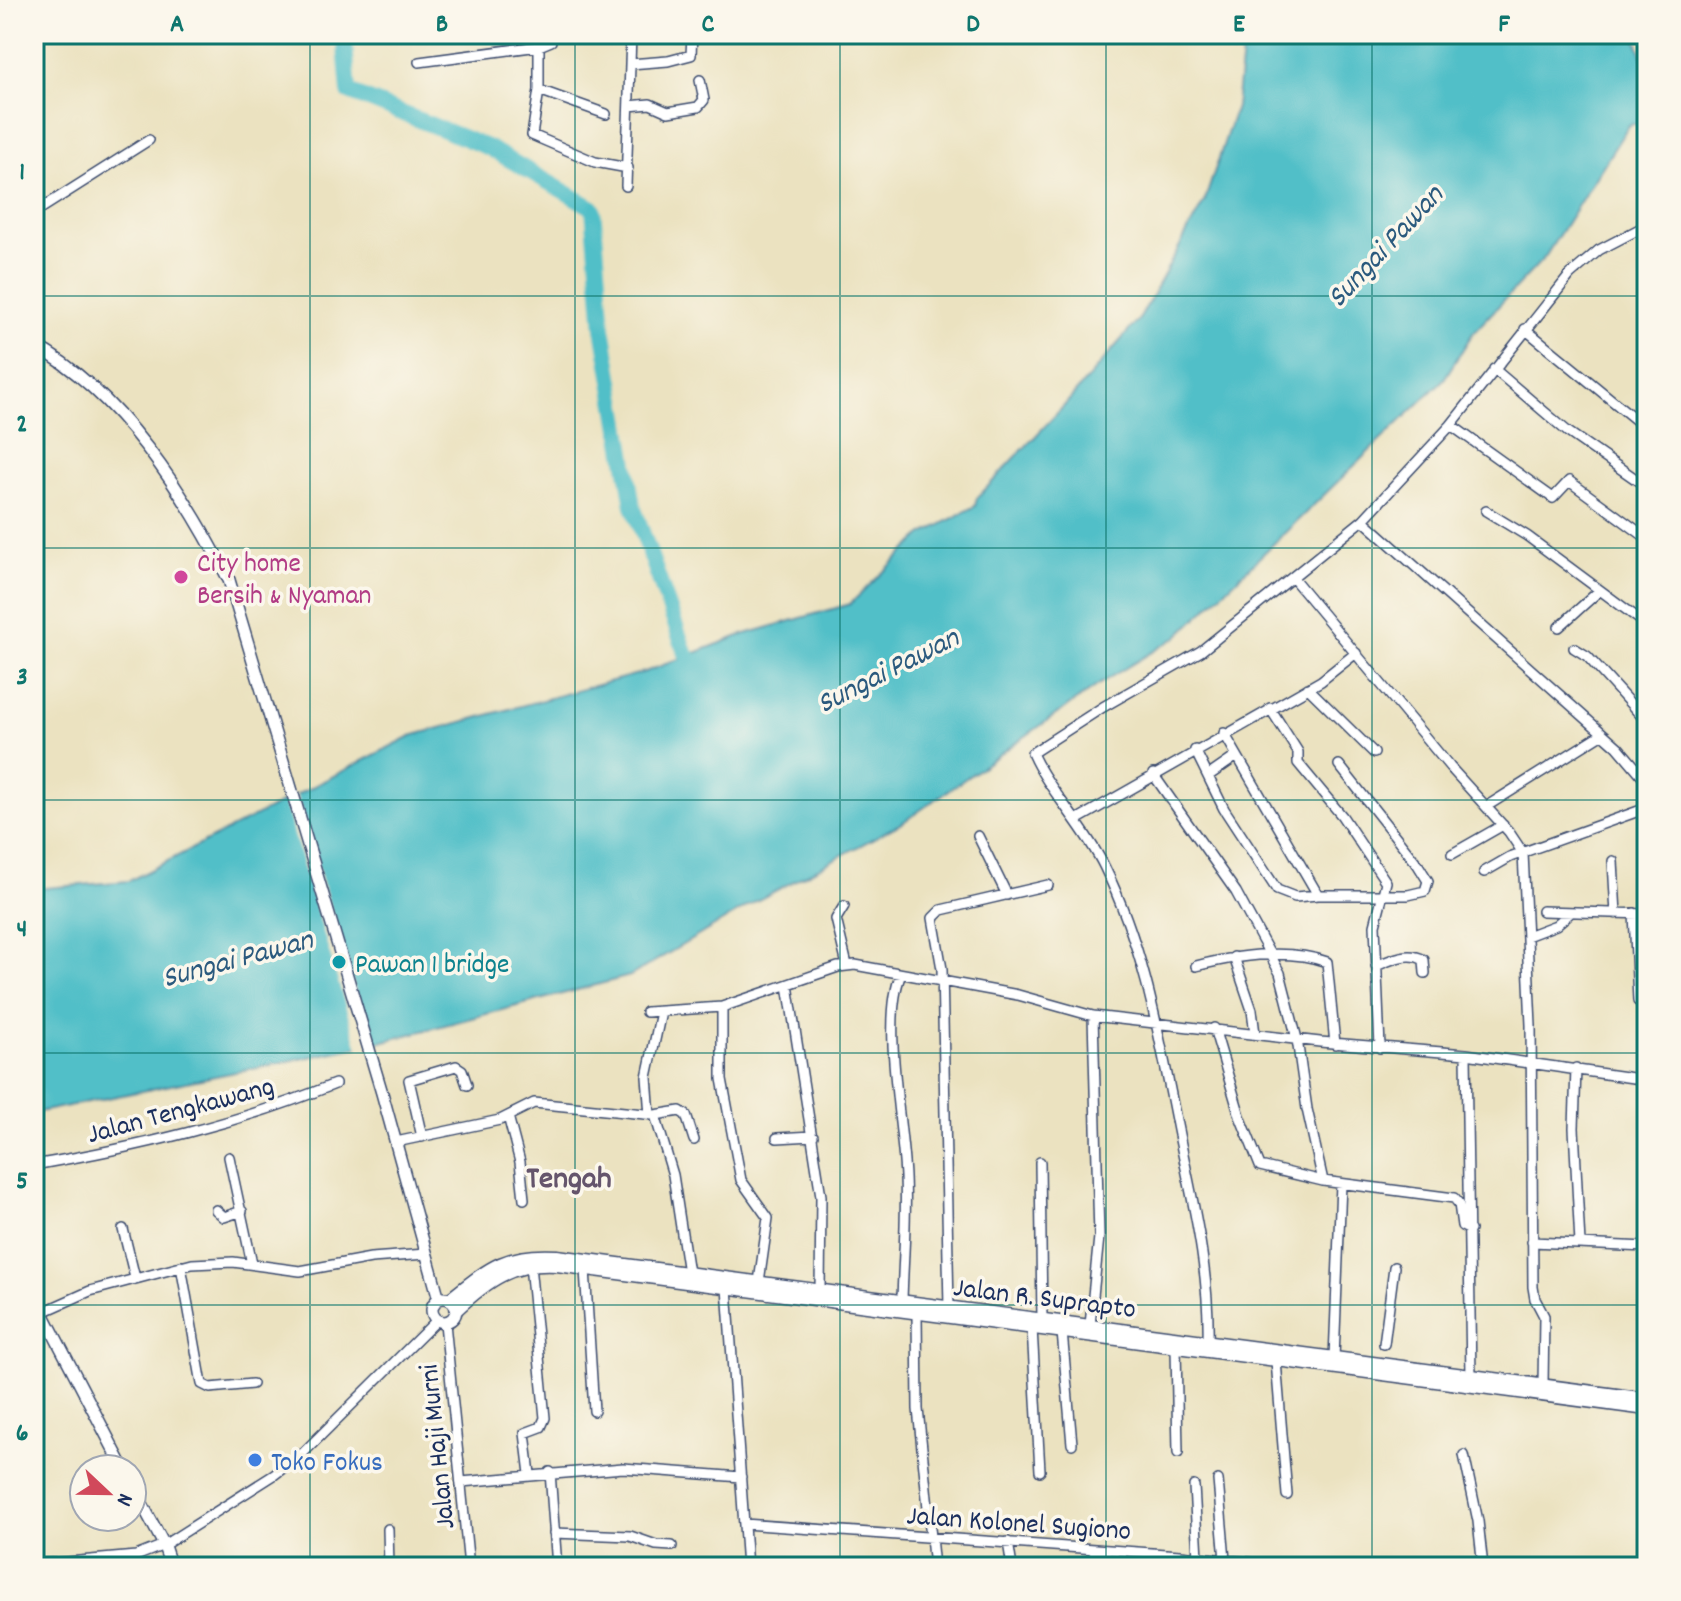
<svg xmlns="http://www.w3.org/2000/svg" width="1681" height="1601" font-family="Dekko,sans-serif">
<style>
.water{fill:#51bfc8;stroke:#367793;stroke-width:2}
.pier{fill:#ebe2c0}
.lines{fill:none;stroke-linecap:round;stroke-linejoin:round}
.river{stroke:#51bfc8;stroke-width:16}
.minor-casing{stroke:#3a4a6d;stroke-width:12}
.major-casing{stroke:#3a4a6d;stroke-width:14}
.highway-casing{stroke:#3a4a6d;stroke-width:15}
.minor{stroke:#fff;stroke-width:9}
.major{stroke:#fff;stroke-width:11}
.highway{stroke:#fff;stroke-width:12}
.grid{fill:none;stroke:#0f766e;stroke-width:2;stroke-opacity:0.55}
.hotel-dot{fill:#d1479c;stroke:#fbf7ec;stroke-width:3}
.culture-dot{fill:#0f9aa8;stroke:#fbf7ec;stroke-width:3}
.shop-dot{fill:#3f7fe0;stroke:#fbf7ec;stroke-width:3}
.labels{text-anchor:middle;stroke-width:7;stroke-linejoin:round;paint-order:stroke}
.hotel-label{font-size:28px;fill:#b23c85;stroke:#fbf7ec;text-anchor:start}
.culture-label{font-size:28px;fill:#0d838f;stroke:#fbf7ec;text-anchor:start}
.street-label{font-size:28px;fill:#1b2f5e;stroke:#fbf7ec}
.shop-label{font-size:28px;fill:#366cbe;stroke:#fbf7ec;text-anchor:start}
.water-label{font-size:30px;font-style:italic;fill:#2b5a7e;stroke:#fbf7ec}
.quarter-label{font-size:32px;font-weight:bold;fill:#65556c;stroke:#fbf7ec}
.neatline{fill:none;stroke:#0f766e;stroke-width:3}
.grid-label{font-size:26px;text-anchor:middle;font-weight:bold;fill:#0f766e}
</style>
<rect width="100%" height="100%" fill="#fbf7ec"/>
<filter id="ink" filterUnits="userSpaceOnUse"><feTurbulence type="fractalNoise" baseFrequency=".0125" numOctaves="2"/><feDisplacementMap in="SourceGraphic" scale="16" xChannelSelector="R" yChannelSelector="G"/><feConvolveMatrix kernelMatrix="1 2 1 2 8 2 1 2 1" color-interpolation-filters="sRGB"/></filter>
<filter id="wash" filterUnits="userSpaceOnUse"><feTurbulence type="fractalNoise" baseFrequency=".006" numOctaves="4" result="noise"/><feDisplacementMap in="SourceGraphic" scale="32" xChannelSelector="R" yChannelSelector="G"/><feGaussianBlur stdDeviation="1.8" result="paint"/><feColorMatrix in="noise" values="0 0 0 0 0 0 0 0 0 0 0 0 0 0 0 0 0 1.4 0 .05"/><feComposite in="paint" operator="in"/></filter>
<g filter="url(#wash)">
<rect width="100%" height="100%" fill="#ebe2c0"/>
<path class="water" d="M 1244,34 L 1634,34 L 1647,67 L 1647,122 L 1629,125 L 1545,257 L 1473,333 L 1444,379 L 1177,637 L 1104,681 L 902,823 L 760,899 L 630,976 L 373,1044 L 34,1113 L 34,889 L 129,881 L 411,736 L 645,672 L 742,635 L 850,604 L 922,535 L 975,506 L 977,498 L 1064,406 L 1140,318 L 1205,200 L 1236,107 Z"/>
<path class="pier" d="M 295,791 L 372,1048 L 359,1051 L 283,797 Z"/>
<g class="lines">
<path class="river" d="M 344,34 L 349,92 L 489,148 L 593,208 L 603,328 L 633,506 L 685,652 L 700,672"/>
</g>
</g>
<g filter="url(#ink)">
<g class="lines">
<defs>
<path id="minor" d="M 551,34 L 551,41 L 539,46 L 539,90 L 532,135 L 595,162 L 628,168
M 419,62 L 539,46
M 630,64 L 668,61 L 691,55 L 692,34
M 539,90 L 606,114
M 629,106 L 650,104 L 668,112 L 698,107 L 704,100 L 700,80
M 626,186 L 631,34
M 34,213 L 149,140
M 1525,329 L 1647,429
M 1494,369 L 1568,432 L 1647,487
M 1451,425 L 1553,498 L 1569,481 L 1647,538
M 1486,511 L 1527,536 L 1647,625
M 1363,520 L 1618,747 L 1647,781
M 1293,578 L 1450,767 L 1509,832 L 1523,853 L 1531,1025 L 1533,1287 L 1535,1299 L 1544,1316 L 1543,1385
M 1559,627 L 1599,591
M 1574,648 L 1587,656 L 1647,722
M 1308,688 L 1374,753
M 1270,708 L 1298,752 L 1298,763 L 1342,816 L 1386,882 L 1375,925 L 1380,1048
M 1224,733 L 1318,895 L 1408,895 L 1425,891 L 1428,881 L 1418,865 L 1339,765
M 1195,750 L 1224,809 L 1277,890 L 1295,897 L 1318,895
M 1153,774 L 1236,892 L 1280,973 L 1297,1039 L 1307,1109 L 1323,1181 L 1454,1198 L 1459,1204 L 1462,1226 L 1470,1230
M 1208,776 L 1237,756
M 1487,806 L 1602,734
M 1078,819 L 1321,681 L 1356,653
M 978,836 L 1007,895
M 1452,854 L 1503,825
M 1613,861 L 1616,914
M 1484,872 L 1510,857 L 1647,808
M 844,906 L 836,919 L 847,965
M 1542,911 L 1647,914
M 1634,913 L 1638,1001
M 1527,936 L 1556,925 L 1570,913
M 1234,957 L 1252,1010 L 1255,1034
M 1196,966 C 1235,956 1288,948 1327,962 L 1335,1044
M 1376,966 C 1392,959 1409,951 1424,960 L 1425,973
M 901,974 C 881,1020 903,1123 905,1177 C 907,1218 903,1260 902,1301
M 788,985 L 821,1196 L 820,1291
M 722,1007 L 722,1079 L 741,1180 L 768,1218 L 759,1282
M 646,1012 L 722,1007 L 838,967 L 855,965 L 1018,995 L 1093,1016 L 1320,1042 L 1466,1054 L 1647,1080
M 1214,1028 L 1240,1116 L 1260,1166 L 1323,1181
M 1466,1054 L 1471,1377
M 1576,1068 L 1574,1128 L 1580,1244
M 650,1115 L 647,1077 L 661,1012
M 655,1115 L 673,1175 L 688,1273
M 508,1116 L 520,1162 L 524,1199
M 422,1137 L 409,1080 L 456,1066 L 462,1070 L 467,1085
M 777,1138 L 813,1136
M 396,1142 L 500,1120 L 534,1103 L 655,1115 L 680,1111 L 686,1115 L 694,1140
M 229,1157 L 252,1264
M 1040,1162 L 1042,1319
M 34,1165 C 138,1147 237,1124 335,1084
M 216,1210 L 224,1217 L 242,1211
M 123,1229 L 135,1278
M 1532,1242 L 1647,1247
M 181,1266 L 202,1384 L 210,1388 L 252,1384
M 585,1269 L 594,1411
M 727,1288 L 747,1567
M 949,1308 L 942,969 L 933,918 L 941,910 L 1048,885
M 43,1312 L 90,1291 L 192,1264 L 233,1262 L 300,1271 L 371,1258 L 426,1254
M 917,1314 L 918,1409 L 934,1567
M 445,1323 L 469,1567
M 1090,1325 L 1099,1237 L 1093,1016
M 1032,1328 L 1040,1471
M 1062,1332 L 1072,1444
M 1208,1341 C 1210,1270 1192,1199 1178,1130 C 1160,1040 1145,949 1104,866 C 1085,827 1047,788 1032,753 L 1103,707 L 1201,651 L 1363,520 L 1451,425 L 1570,275 L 1599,250 L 1647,225
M 1384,1344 L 1394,1267
M 1176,1347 L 1178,1453
M 1334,1358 L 1341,1184
M 1276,1361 L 1287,1495
M 1464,1455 L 1478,1521 L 1483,1567
M 550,1472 L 557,1567
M 530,1474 L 525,1433 L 541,1427 L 545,1418 L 530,1265
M 1218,1480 L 1225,1560
M 461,1482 L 623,1468 L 741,1477
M 1194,1486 L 1198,1557
M 744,1524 L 1180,1555 L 1291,1567
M 388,1529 L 389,1567
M 554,1533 L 630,1536 L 656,1545 L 672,1546
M 1008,1542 L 1012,1567
M 1094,1550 L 1095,1567
M 1180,1555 L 1182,1567
M 34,1565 L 136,1556 L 164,1545 L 274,1475 L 304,1452 L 437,1320"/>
<path id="major" d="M 34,345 C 119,391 186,495 229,580 L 382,1093 L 439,1299
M 34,1296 L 124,1469
M432 1310a12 12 0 1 1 24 0a12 12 0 1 1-24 0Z
M 132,1485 L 163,1543 L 171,1567"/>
<path id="highway" d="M 450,1299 C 489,1268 505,1253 557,1256 L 1647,1399
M 457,1309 C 488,1280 513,1262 557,1265 L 1647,1409"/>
</defs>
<use href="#minor" class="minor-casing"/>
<use href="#major" class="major-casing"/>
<use href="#highway" class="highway-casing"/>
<use href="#minor" class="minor"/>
<use href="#major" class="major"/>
<use href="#highway" class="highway"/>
</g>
</g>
<path class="grid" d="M 310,34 L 310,1567M 575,34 L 575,1567M 840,34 L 840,1567M 1106,34 L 1106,1567M 1372,34 L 1372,1567M 34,296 L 1647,296M 34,548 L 1647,548M 34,800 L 1647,800M 34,1053 L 1647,1053M 34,1305 L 1647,1305"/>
<circle class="hotel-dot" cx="181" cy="577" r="8"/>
<circle class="culture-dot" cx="339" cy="962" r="8"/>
<circle class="shop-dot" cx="255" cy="1460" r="8"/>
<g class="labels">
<g class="hotel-label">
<text x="197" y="571">City home<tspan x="197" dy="32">Bersih &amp; Nyaman</tspan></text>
</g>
<g class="culture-label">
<text x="355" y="972">Pawan 1 bridge</text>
</g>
<g class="street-label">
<text transform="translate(180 1108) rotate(-15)" y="10">Jalan Tengkawang</text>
<text transform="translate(1045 1296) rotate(7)" y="10">Jalan R. Suprapto</text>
<text transform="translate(435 1447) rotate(-96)" y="10">Jalan Haji Murni</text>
<text transform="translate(1019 1521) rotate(4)" y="10">Jalan Kolonel Sugiono</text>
</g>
<g class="shop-label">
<text x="271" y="1470">Toko Fokus</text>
</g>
<g class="water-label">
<text transform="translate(1384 245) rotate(-47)" y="10">Sungai Pawan</text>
<text transform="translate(887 669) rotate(-27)" y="10">Sungai Pawan</text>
<text transform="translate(237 957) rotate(-15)" y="10">Sungai Pawan</text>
</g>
<g class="quarter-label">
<text x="569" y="1187">Tengah</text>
</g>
</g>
<rect width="1681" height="1601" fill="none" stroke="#fbf7ec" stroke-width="88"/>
<g transform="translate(108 1493) rotate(112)"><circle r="38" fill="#fbf7ec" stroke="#a1a7b3" stroke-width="2"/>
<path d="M0-6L14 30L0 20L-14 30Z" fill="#d1495b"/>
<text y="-12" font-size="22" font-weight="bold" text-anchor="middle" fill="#1b2f5e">N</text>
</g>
<rect x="44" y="44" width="1593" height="1513" class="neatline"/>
<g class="grid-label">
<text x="177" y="31">A</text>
<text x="442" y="31">B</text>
<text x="708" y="31">C</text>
<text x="973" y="31">D</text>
<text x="1239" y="31">E</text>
<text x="1504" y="31">F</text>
<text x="22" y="179">1</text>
<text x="22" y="431">2</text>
<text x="22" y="684">3</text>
<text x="22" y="936">4</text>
<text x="22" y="1188">5</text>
<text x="22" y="1440">6</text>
</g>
</svg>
